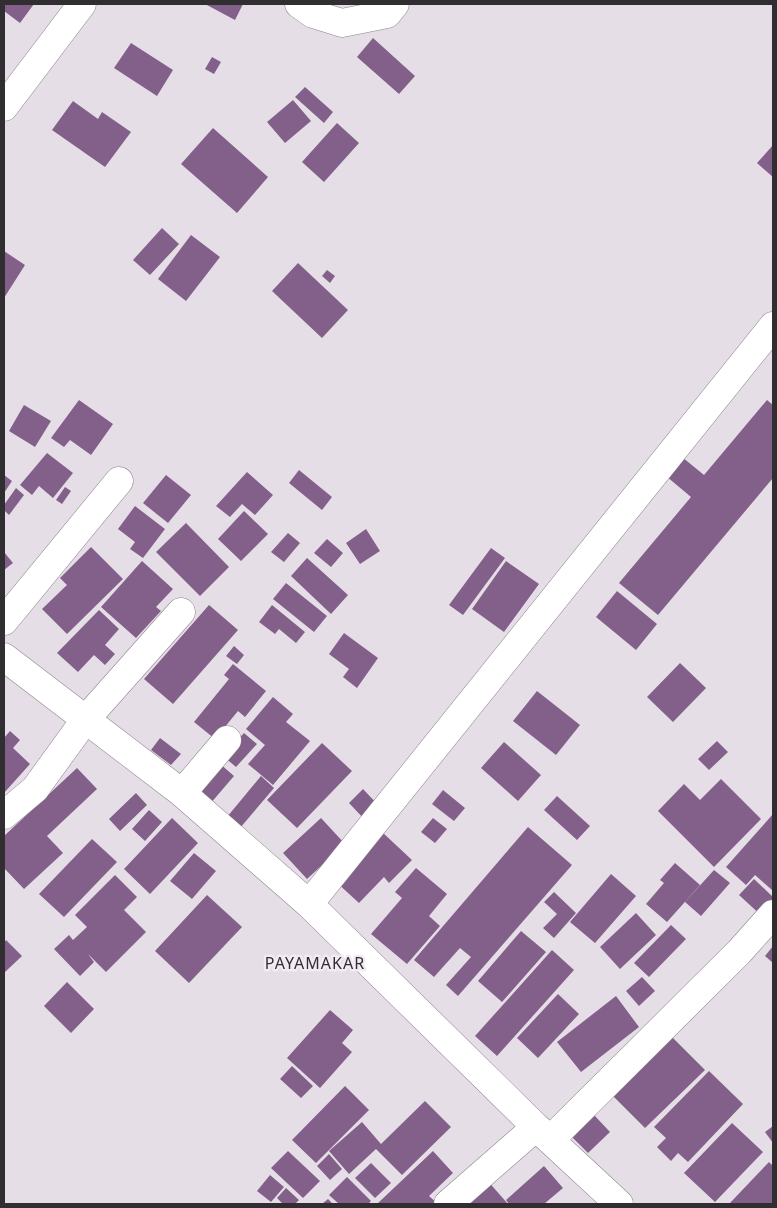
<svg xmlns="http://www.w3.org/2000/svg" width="777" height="1208" font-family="'Noto Sans',sans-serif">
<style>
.building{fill:#83608a}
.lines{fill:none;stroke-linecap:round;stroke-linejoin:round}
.minor-casing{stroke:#8b848c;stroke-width:29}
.minor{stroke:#fff;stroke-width:28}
.labels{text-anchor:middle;stroke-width:5;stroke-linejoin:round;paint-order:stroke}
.quarter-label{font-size:16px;letter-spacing:1px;fill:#312e31;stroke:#f3ebf4}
</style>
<rect width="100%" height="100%" fill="#e6dee7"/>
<path class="building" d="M 4,4 L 34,4 L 20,23 L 4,11 Z
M 205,4 L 243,4 L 235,20 Z
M 373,38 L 415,76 L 399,94 L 357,57 Z
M 131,43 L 173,70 L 157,96 L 114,68 Z
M 212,57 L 221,62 L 214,74 L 205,69 Z
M 305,87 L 333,112 L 324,123 L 295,97 Z
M 293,100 L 311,121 L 285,143 L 267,122 Z
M 73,101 L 98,119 L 102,112 L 131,132 L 105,167 L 52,130 Z
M 337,123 L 359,143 L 324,182 L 302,162 Z
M 213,128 L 268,177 L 237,213 L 181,164 Z
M 773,145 L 773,177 L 757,163 Z
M 162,228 L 179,244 L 150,275 L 133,260 Z
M 191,235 L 220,257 L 186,301 L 158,279 Z
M 4,251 L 25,265 L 4,298 Z
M 298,263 L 348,310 L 322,338 L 272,291 Z
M 327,270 L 335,276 L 330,283 L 322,276 Z
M 79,400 L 113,424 L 91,455 L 70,440 L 64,447 L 51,438 Z
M 767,400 L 773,405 L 773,478 L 658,615 L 619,583 L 691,497 L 666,476 L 682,457 L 704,475 Z
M 24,405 L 51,421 L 35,447 L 9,431 Z
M 47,453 L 73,473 L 53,498 L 39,486 L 32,495 L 20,485 Z
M 299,470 L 332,497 L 322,510 L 289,483 Z
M 247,472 L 273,495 L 255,515 L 242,504 L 230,517 L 216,506 Z
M 4,475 L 12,481 L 4,493 Z
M 166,475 L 191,495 L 168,523 L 143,503 Z
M 65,487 L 71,491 L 62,504 L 56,500 Z
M 16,488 L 24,495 L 9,515 L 4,510 L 4,505 Z
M 135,506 L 165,529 L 143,558 L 130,549 L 135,542 L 118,529 Z
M 244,511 L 268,534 L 241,561 L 218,539 Z
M 186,523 L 229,567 L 200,596 L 156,552 Z
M 366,529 L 380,551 L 360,564 L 346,543 Z
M 288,533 L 300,543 L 284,562 L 271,552 Z
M 327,539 L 343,553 L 331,567 L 314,553 Z
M 91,547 L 123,579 L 67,634 L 42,609 L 67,585 L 60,578 Z
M 491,548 L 505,558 L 463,615 L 449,605 Z
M 4,552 L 13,563 L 4,570 Z
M 307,558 L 348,595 L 331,614 L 291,576 Z
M 142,561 L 173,589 L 156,607 L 161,611 L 136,638 L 101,607 Z
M 506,561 L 539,584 L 504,632 L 472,609 Z
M 286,583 L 327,616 L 314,632 L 273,599 Z
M 617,591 L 657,624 L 636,650 L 596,617 Z
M 209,605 L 238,630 L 173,704 L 144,679 Z
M 272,605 L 305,632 L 296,643 L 279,629 L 275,634 L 259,622 Z
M 99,610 L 119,629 L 105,645 L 115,654 L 105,665 L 94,655 L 78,672 L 57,653 Z
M 344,633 L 378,658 L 357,688 L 343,677 L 349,669 L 329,654 Z
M 234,646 L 244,655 L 237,664 L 226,656 Z
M 680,663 L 706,688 L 673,722 L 647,697 Z
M 233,664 L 266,691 L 245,717 L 238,711 L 215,739 L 194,722 L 229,679 L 224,675 Z
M 537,691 L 580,725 L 556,755 L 513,721 Z
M 273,697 L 293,714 L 286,722 L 310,741 L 273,785 L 248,764 L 265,745 L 246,729 Z
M 10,731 L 20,740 L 13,748 L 30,764 L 4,793 L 4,738 Z
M 244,733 L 257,744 L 236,767 L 223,756 Z
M 160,738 L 181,754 L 171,765 L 151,750 Z
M 717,741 L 728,752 L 709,770 L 698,759 Z
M 504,742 L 541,775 L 518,801 L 481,768 Z
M 322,743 L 352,771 L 297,828 L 267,800 Z
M 219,763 L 234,776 L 210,804 L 195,790 Z
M 77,768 L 97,789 L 47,836 L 63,853 L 24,889 L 4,868 L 4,836 Z
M 261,776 L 274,788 L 240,828 L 227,817 Z
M 721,779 L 761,819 L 714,867 L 658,811 L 684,784 L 700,800 Z
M 363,789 L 379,806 L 365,820 L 349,803 Z
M 443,790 L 465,808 L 454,821 L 432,804 Z
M 136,793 L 147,805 L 120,831 L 109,819 Z
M 557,796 L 590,826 L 577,840 L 544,810 Z
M 149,810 L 162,822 L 145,841 L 132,829 Z
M 773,814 L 773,888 L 772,890 L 755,875 L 746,885 L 726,867 Z
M 172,818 L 198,843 L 150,894 L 124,869 Z
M 321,818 L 345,844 L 307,879 L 283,853 Z
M 433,818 L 447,829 L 435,843 L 421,832 Z
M 528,827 L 572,865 L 458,996 L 446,985 L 471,957 L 460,948 L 434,977 L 414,960 Z
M 382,832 L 412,860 L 389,883 L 384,877 L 359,903 L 335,881 Z
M 92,839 L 117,862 L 64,917 L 39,894 Z
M 194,853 L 216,871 L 192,899 L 170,881 Z
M 675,863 L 700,885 L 667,922 L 646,904 L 664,883 L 660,880 Z
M 416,868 L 447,894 L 429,916 L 440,926 L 407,964 L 371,934 L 402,898 L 395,892 Z
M 714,870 L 730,883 L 701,916 L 685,902 Z
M 611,874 L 636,896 L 595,943 L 570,922 Z
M 115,875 L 137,897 L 124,910 L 146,932 L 106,972 L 88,954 L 94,962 L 80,976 L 54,949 L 69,935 L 73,940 L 87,927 L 75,915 Z
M 754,879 L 773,897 L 773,909 L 764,918 L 739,895 Z
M 554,892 L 576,913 L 554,938 L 543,928 L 557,914 L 544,902 Z
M 207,895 L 242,927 L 189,983 L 155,951 Z
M 636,913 L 656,935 L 620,969 L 600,947 Z
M 671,925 L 686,939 L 649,977 L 634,963 Z
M 521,931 L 546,952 L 502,1002 L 478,981 Z
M 6,940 L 22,956 L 5,972 L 4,971 L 4,943 Z
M 773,946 L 773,963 L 765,956 Z
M 552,950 L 574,970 L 497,1056 L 475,1036 Z
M 642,977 L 655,991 L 639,1006 L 626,991 Z
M 67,982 L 94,1009 L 71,1033 L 44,1006 Z
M 558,994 L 579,1014 L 538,1058 L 517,1038 Z
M 616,996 L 639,1027 L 581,1072 L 557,1042 Z
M 330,1010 L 353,1030 L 342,1043 L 352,1052 L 320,1088 L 287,1058 Z
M 671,1036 L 705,1070 L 645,1128 L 612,1095 Z
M 292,1066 L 313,1086 L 301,1098 L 280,1079 Z
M 709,1071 L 743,1104 L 688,1162 L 678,1153 L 671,1161 L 657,1147 L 666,1138 L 654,1127 Z
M 345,1086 L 369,1110 L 316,1163 L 292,1140 Z
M 425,1101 L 451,1127 L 402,1175 L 376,1149 L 349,1174 L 329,1151 L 362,1122 L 381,1144 Z
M 594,1115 L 610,1132 L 588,1153 L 572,1137 Z
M 732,1123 L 763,1152 L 715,1202 L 684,1173 Z
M 773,1126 L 773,1143 L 765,1132 Z
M 288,1151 L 320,1181 L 303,1198 L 271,1168 Z
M 433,1151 L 453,1173 L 429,1196 L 438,1204 L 377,1204 Z
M 329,1154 L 342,1169 L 330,1180 L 317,1166 Z
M 769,1162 L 773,1166 L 773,1204 L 729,1204 Z
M 371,1163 L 391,1183 L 375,1198 L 355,1178 Z
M 544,1166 L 563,1188 L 544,1204 L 509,1204 L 506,1200 Z
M 270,1175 L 284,1187 L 271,1202 L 257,1191 Z
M 347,1177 L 371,1201 L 368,1204 L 339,1204 L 329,1195 Z
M 486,1179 L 508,1204 L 457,1204 Z
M 286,1188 L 299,1200 L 295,1204 L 283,1204 L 277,1198 Z
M 328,1199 L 333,1204 L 322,1204 Z"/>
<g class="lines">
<defs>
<path id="minor" d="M 299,4 L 313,14 L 342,23 L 387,14 L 395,4
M 4,107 L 82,4
M 4,621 L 119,481
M 4,657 L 182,793 L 309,904 L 536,1127 L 619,1204
M 182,793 L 227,740
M 4,815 L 35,789 L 85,720 L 181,612
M 309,904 L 773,326
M 550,1140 L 739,952 L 773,914
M 448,1204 L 536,1127"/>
</defs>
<use href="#minor" class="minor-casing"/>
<use href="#minor" class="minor"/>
</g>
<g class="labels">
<g class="quarter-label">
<text x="315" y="969">PAYAMAKAR</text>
</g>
</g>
<rect width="777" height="1208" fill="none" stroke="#312e31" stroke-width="10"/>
</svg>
